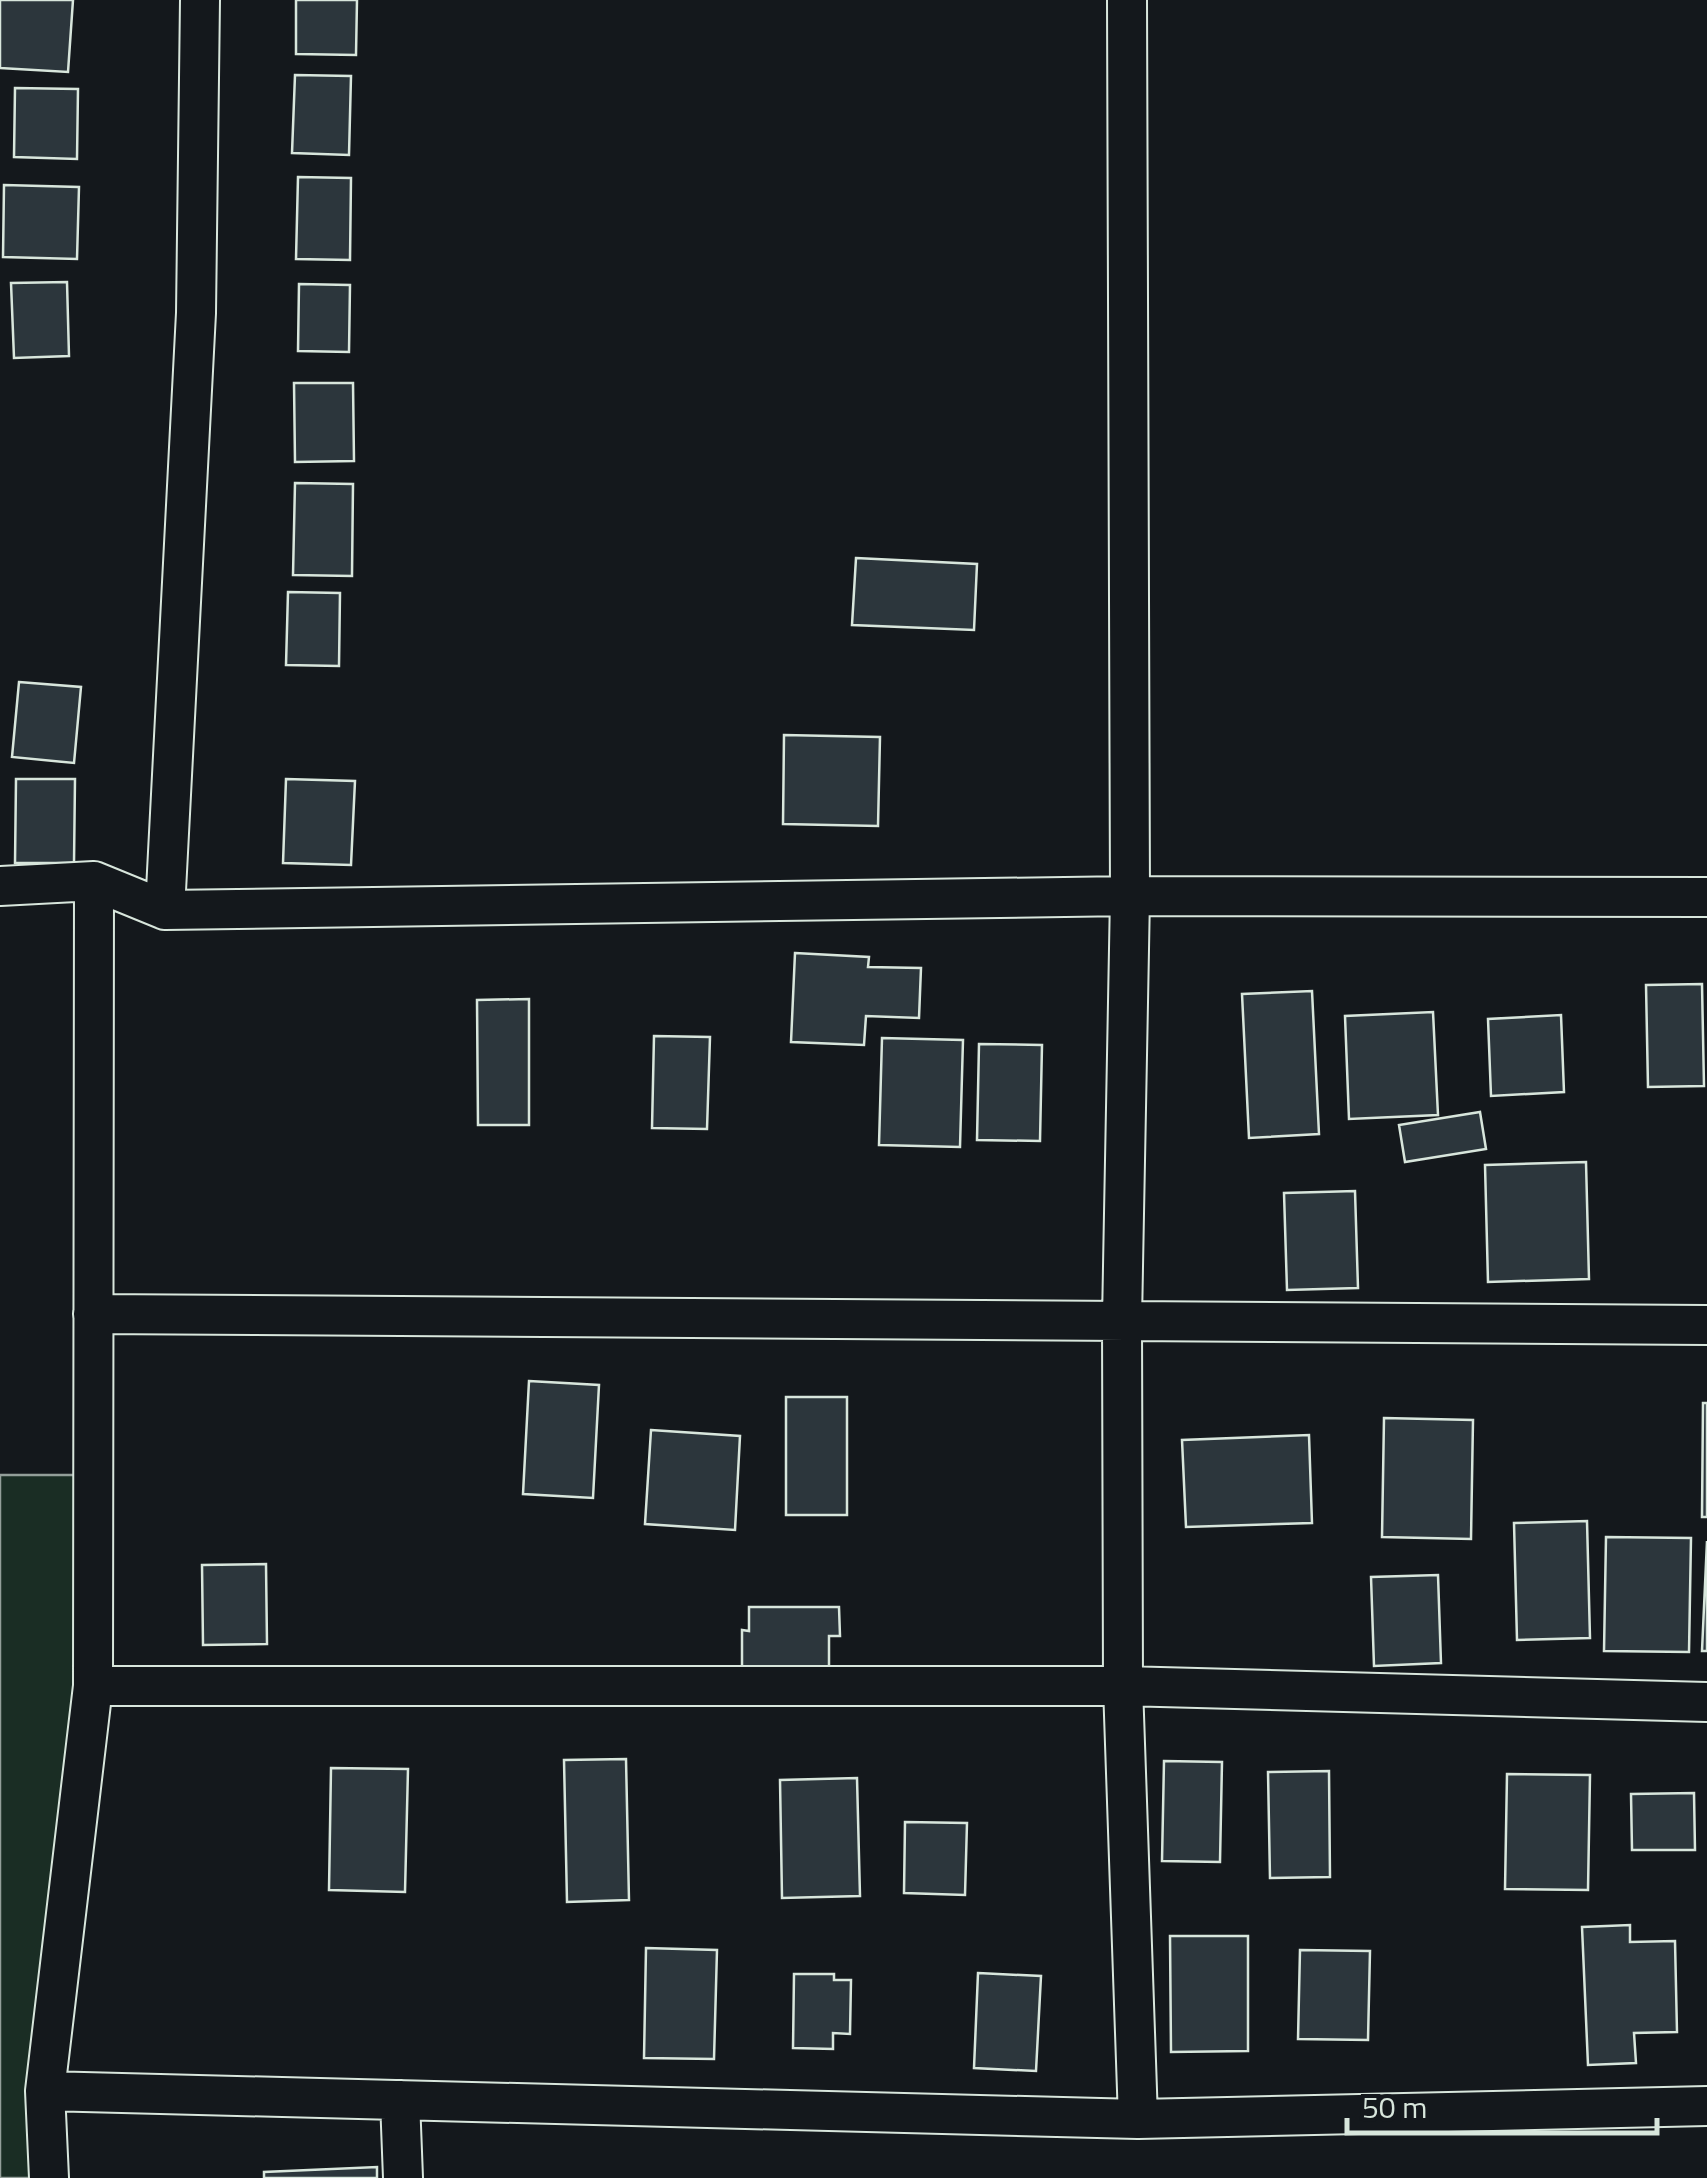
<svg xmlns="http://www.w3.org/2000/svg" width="1707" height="2178" font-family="'Titillium Web',sans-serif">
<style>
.green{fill:#1a2d24;stroke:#939e99;stroke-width:2.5}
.building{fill:#2c363c;stroke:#d8e6dc;stroke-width:2.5}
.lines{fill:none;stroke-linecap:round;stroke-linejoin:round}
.minor-casing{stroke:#d8e6dc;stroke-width:42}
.minor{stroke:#14181c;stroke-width:38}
</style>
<rect width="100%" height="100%" fill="#14181c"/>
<path class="green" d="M 0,1475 L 93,1475 L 49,2178 L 0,2178 Z"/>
<path class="building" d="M 0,0 L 73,0 L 68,72 L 0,68 Z
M 296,0 L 357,0 L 356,55 L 296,54 Z
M 295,75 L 351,76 L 349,155 L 292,153 Z
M 15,88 L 78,89 L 77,159 L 14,157 Z
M 298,177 L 351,178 L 350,260 L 296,259 Z
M 4,185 L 79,187 L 77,259 L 3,257 Z
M 67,282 L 69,356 L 14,358 L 11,283 Z
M 299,284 L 350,285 L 349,352 L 298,351 Z
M 294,383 L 353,383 L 354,461 L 295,462 Z
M 295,483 L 353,484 L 352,576 L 293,575 Z
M 856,558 L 977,564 L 974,630 L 852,625 Z
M 288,592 L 340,593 L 339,666 L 286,665 Z
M 19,682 L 81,687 L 74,763 L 12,757 Z
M 784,735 L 880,737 L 878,826 L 783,824 Z
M 16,779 L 75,779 L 74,863 L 15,863 Z
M 286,779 L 355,781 L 351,865 L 283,863 Z
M 795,953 L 869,957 L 868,967 L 921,968 L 919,1018 L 866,1016 L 864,1045 L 791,1042 Z
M 1702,984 L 1704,1086 L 1648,1087 L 1646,985 Z
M 1312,991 L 1319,1134 L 1249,1138 L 1242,994 Z
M 529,999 L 529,1125 L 478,1125 L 477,1000 Z
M 1433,1012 L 1438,1115 L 1349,1119 L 1345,1016 Z
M 1561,1015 L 1564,1092 L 1491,1096 L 1488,1019 Z
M 654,1036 L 710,1037 L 707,1129 L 652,1128 Z
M 882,1038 L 963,1040 L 960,1147 L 879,1145 Z
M 979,1044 L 1042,1045 L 1040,1141 L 977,1140 Z
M 1480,1112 L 1486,1149 L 1405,1162 L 1399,1125 Z
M 1586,1162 L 1589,1279 L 1488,1282 L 1485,1165 Z
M 1355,1191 L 1358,1288 L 1287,1290 L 1284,1193 Z
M 529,1381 L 599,1385 L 593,1498 L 523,1494 Z
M 786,1397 L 847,1397 L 847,1515 L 786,1515 Z
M 1703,1403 L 1707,1403 L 1707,1517 L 1702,1517 Z
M 1384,1418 L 1473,1420 L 1471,1539 L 1382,1537 Z
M 651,1430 L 740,1436 L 735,1530 L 645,1524 Z
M 1309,1435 L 1312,1523 L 1186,1527 L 1182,1440 Z
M 1587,1521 L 1590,1638 L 1517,1640 L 1514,1523 Z
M 1606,1537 L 1691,1538 L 1689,1652 L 1604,1651 Z
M 1707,1541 L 1707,1651 L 1702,1651 Z
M 266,1564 L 267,1644 L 203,1645 L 202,1565 Z
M 1438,1575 L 1441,1663 L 1374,1666 L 1371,1577 Z
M 749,1607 L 839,1607 L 840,1636 L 829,1636 L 829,1677 L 742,1677 L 742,1630 L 749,1631 Z
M 626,1759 L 629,1900 L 567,1902 L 564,1760 Z
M 1164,1761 L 1222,1762 L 1220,1862 L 1162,1861 Z
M 331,1768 L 408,1769 L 405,1892 L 329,1890 Z
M 1329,1771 L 1330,1877 L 1270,1878 L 1268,1772 Z
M 1507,1774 L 1590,1775 L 1588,1890 L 1505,1889 Z
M 857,1778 L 860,1896 L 782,1898 L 780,1780 Z
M 1694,1793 L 1695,1850 L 1632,1850 L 1631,1794 Z
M 905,1822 L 967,1823 L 965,1895 L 904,1893 Z
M 1630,1925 L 1630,1942 L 1675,1941 L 1677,2032 L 1634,2033 L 1636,2063 L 1588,2065 L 1582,1927 Z
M 1170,1936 L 1248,1936 L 1248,2051 L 1171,2052 Z
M 646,1948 L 717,1950 L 714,2059 L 644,2058 Z
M 1300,1950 L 1370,1951 L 1368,2040 L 1298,2039 Z
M 978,1973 L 1041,1976 L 1036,2071 L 974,2068 Z
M 794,1974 L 834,1974 L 834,1980 L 851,1980 L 850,2034 L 833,2033 L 833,2049 L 793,2048 Z
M 377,2167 L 377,2178 L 264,2178 L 264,2172 Z"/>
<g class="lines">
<defs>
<path id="minor" d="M 1127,0 L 1130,896 L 1122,1320 L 1123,1686 L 1138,2119
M 0,886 L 94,881 L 165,910 L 1130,896 L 1707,897
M 165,910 L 196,313 L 200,0
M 93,1314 L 1707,1325
M 93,1686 L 1123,1686 L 1707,1702
M 45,2091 L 1138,2119 L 1707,2106
M 400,2100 L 403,2178
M 49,2178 L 45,2091 L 93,1686 L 94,881"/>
</defs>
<use href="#minor" class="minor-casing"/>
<use href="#minor" class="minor"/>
</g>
<path d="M1347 2118v15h310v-15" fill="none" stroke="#d8e6dc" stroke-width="5"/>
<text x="1362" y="2118" font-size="30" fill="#d8e6dc" stroke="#14181c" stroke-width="8" paint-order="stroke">50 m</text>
</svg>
